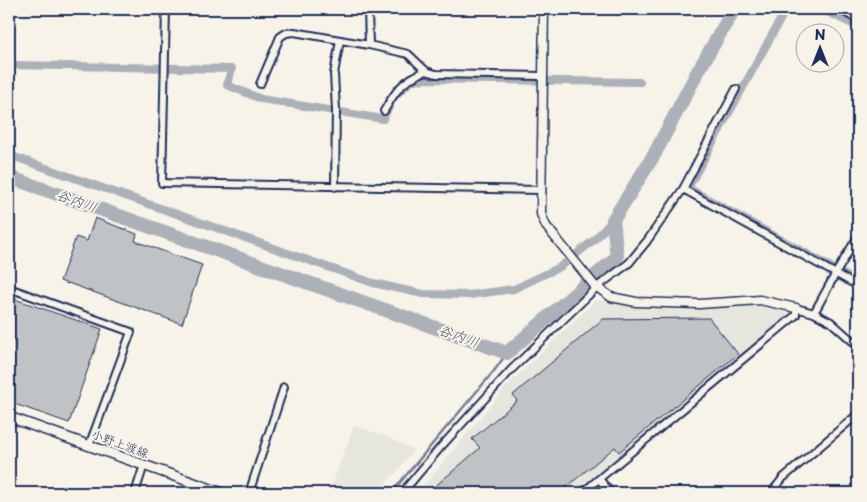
<svg xmlns="http://www.w3.org/2000/svg" width="867" height="502" font-family="'Playpen Sans','Klee One',sans-serif">
<style>
.built{fill:#e6e5de}
.lines{fill:none;stroke-linecap:round;stroke-linejoin:round}
.stream{stroke:#727c95;stroke-width:2.5}
.canal{stroke:#acb0b9;stroke-width:8}
.river{stroke:#acb0b9;stroke-width:14}
.building{fill:#c0c3c5;stroke:#1b2f5e}
.minor-casing{stroke:#1b2f5e;stroke-width:10}
.tertiary-casing{stroke:#1b2f5e;stroke-width:11}
.secondary-casing{stroke:#1b2f5e;stroke-width:12}
.minor{stroke:#f7f3e8;stroke-width:6}
.tertiary{stroke:#f7f3e8;stroke-width:8}
.secondary{stroke:#f7f3e8;stroke-width:9}
.labels{text-anchor:middle;stroke-width:4;stroke-linejoin:round;paint-order:stroke}
.street-label{font-size:12px;fill:#1b2f5e;stroke:#f7f3e8}
.water-label{font-size:14px;font-style:italic;fill:#465679;stroke:#f7f3e8}
</style>
<rect width="100%" height="100%" fill="#f7f3e8"/>
<filter id="ink" filterUnits="userSpaceOnUse"><feTurbulence type="fractalNoise" baseFrequency=".02" numOctaves="2"/><feDisplacementMap in="SourceGraphic" scale="10" xChannelSelector="R" yChannelSelector="G"/><feConvolveMatrix kernelMatrix="1 2 1 2 8 2 1 2 1" color-interpolation-filters="sRGB"/></filter>
<g filter="url(#ink)">
<path class="built" d="M 596,300 L 665,308 L 756,303 L 786,309 L 787,317 L 578,493 L 418,493 L 504,389 Z
M 354,426 L 385,436 L 414,450 L 398,470 L 377,493 L 329,493 Z"/>
<g class="lines">
<path class="stream" d="M 391,493 L 494,371 L 507,353"/>
<path class="canal" d="M 786,9 L 688,188 L 858,282
M 821,9 L 858,27
M 9,65 L 232,69 L 227,85 L 261,99 L 383,119 L 390,105
M 396,95 L 410,82 L 417,79 L 640,82
M 9,155 L 373,283 L 423,294 L 469,295 L 514,289 L 560,267 L 594,240 L 613,220"/>
<path class="river" d="M 9,177 L 507,353 L 617,257 L 613,220 L 654,155 L 697,73 L 734,9"/>
</g>
<path class="building" d="M 95,218 L 137,234 L 135,241 L 202,265 L 182,324 L 68,283 L 68,284 L 60,281 L 76,237 L 87,241 Z
M 9,297 L 102,329 L 69,423 L 9,402 Z
M 709,318 L 738,354 L 619,452 L 615,447 L 559,493 L 438,493 L 433,488 L 480,448 L 472,439 L 517,401 L 513,395 L 603,319 Z"/>
<g class="lines">
<defs>
<path id="minor" d="M 166,9 L 162,183 L 541,190
M 368,9 L 369,45
M 839,9 L 858,20
M 260,84 L 280,37 L 286,33 L 294,32 L 369,45 L 408,54 L 426,71 L 436,74 L 543,76
M 384,111 C 396,90 403,80 426,71
M 335,187 L 336,110 L 334,74 L 340,40
M 683,189 L 858,286
M 9,288 L 131,332 L 89,446
M 814,313 L 836,273 L 858,236
M 599,479 L 611,493
M 135,493 L 144,465
M 249,493 L 284,387
M 402,493 L 439,449 L 511,370 L 597,287 L 629,263 L 647,241 L 683,189 L 736,89
M 582,493 L 796,315 L 796,308 L 814,313 L 831,322 L 858,346
M 771,493 L 783,478 L 858,414"/>
<path id="tertiary" d="M 544,9 L 541,214 L 546,226 L 594,285 L 611,297 L 636,302 L 699,304 L 760,300 L 796,308"/>
<path id="secondary" d="M 9,417 L 222,493"/>
</defs>
<use href="#minor" class="minor-casing"/>
<use href="#tertiary" class="tertiary-casing"/>
<use href="#secondary" class="secondary-casing"/>
<use href="#minor" class="minor"/>
<use href="#tertiary" class="tertiary"/>
<use href="#secondary" class="secondary"/>
</g>
</g>
<g class="labels">
<g class="street-label">
<text transform="translate(120 444) rotate(20)" y="4">小野上渡線</text>
</g>
<g class="water-label">
<text transform="translate(77 201) rotate(20)" y="5">谷内川</text>
<text transform="translate(459 336) rotate(20)" y="5">谷内川</text>
</g>
</g>
<rect width="867" height="502" fill="none" stroke="#f7f3e8" stroke-width="30"/>
<rect x="15" y="15" width="837" height="472" fill="none" stroke="#1b2f5e" stroke-width="2" filter="url(#ink)"/>
<g transform="translate(820 48)"><circle r="24" fill="#f7f3e8" stroke="#9fa5b1"/>
<path d="M0-4L9 19L0 12L-9 19Z" fill="#1b2f5e"/>
<text y="-8" font-size="14" font-weight="bold" text-anchor="middle" fill="#1b2f5e">N</text>
</g>
</svg>
